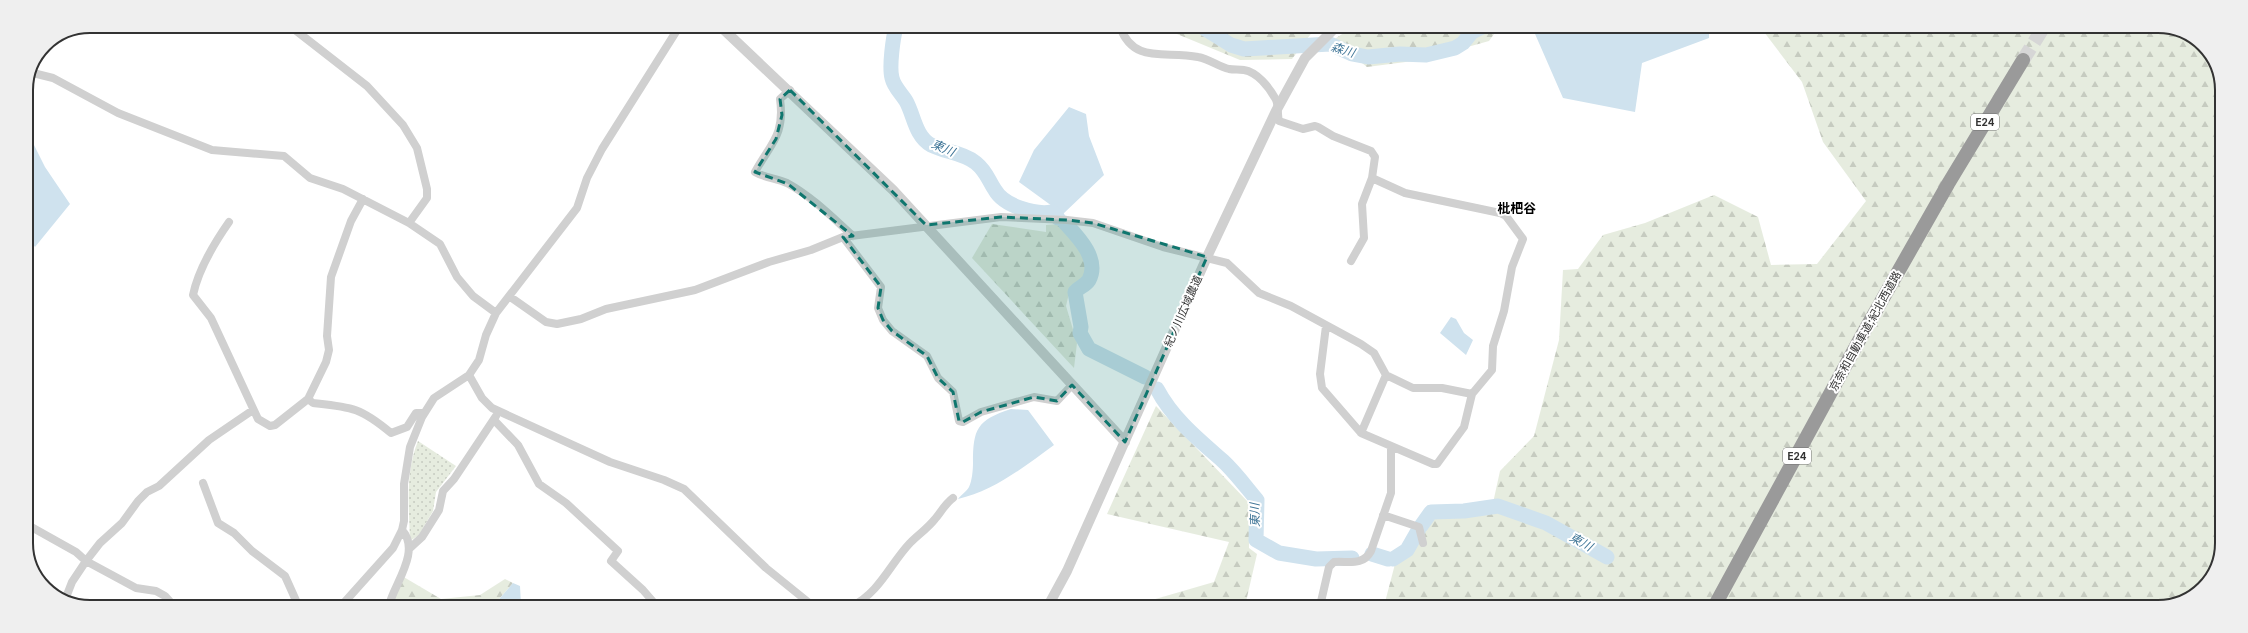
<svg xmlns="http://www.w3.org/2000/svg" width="2248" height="633" font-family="Inter,'Noto Sans JP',sans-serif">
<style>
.grass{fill:url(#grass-dots)}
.forest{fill:url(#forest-firs)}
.water{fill:#cfe2ee}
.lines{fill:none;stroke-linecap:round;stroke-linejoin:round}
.river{stroke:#cfe2ee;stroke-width:15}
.motorway-tunnel{stroke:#d6d6d6;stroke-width:14;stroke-dasharray:14 7;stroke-linecap:butt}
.minor{stroke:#d0d0d0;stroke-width:8}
.tertiary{stroke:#d0d0d0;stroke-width:10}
.motorway{stroke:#9a9a9a;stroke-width:14}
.marked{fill:#0f766e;fill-opacity:0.2;stroke:#0f766e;stroke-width:3;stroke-dasharray:8 5;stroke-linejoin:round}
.labels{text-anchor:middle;stroke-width:4;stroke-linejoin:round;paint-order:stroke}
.shield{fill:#fff;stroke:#707070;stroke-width:1}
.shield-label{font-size:10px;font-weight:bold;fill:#333}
.street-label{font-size:11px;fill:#333;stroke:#fff}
.water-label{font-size:12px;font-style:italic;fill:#3f7597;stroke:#fff}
.quarter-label{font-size:13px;font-weight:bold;fill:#000;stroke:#fff}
.rim{fill:none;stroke:#333;stroke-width:2}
</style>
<defs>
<pattern id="grass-dots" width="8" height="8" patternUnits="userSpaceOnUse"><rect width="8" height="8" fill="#e6ecdf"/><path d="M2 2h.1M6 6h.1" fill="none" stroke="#c6cbc0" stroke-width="1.8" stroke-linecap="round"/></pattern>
<pattern id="forest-firs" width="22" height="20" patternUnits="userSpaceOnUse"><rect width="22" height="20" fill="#e6ecdf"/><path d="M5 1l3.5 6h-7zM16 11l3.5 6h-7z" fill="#c6cbc0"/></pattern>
</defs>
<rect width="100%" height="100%" fill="#fff"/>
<path class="grass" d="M 418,441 L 456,466 L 436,492 L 433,511 L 419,535 L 410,541 C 409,507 405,473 418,441 Z"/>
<path class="forest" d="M 1160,27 L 1316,27 L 1292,59 L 1240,60 Z
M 1353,27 L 1499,27 L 1489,41 L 1421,60 L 1367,67 L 1333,40 Z
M 1761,28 L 2175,28 L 2206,48 L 2222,85 L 2220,560 L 2197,594 L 2159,607 L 1384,606 L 1395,564 L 1425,524 L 1446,504 L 1465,507 L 1493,503 L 1500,471 L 1534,436 L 1559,340 L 1563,270 L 1578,269 L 1603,235 L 1645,223 L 1714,195 L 1758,217 L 1771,265 L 1817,264 L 1866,201 L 1823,142 L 1802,82 Z
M 992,224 L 1046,232 L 1046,225 L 1058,224 C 1079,245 1104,265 1070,289 L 1066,306 L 1077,343 L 1074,368 L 972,258 Z
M 1156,406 L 1249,503 L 1249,548 L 1257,554 L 1245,606 L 1156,606 L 1152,600 L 1214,582 L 1229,542 L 1107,514 Z
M 402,576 L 441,599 L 480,595 L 505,579 L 513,583 L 494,605 L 389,605 Z"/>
<path class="water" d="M 1532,27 L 1709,28 L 1709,38 L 1642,63 L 1635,112 L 1563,98 Z
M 1069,107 L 1086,114 L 1089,136 L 1104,175 L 1063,214 L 1019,182 L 1034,150 Z
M 26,134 L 33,143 L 45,167 L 70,204 L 35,247 L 26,235 Z
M 1451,317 L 1456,319 L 1464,333 L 1473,340 L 1466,355 L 1440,333 Z
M 1011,409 L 1028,410 L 1054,445 C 1025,466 994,491 958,499 C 961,495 967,491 969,487 C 972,481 973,470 973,463 C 973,429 977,420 1011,409 Z
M 513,583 L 520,586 L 521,605 L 494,605 Z"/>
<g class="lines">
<path class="river" d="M 896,27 C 893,38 889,67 892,78 C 894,87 901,93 906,101 C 914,115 915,136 931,145 C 945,152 964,153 976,163 C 987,172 988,180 995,190 C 1004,206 1035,215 1052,212 L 1058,218
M 1202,27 L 1231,45 L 1244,49 L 1330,44 L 1352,54 L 1368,57 L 1400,54 L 1426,55 L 1455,48 L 1463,43 L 1472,32 L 1482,27
M 1065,223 C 1078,237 1100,259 1089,280 C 1085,286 1079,287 1075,292 L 1081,327 L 1080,333 L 1089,349 L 1145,377
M 1157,389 C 1173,419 1198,439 1223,461 C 1235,472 1246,487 1257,500 L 1256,540 L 1279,553 L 1316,559 L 1352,558
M 1421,526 L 1431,512 L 1464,511 L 1498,506 L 1546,523 L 1607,557
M 1372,554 L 1388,559
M 1393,559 L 1407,550 L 1419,529"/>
<path class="motorway-tunnel" d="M 2023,60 L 2043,28"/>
<path class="minor" d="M 290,26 L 367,86 L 403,125 L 417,148 L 427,189 L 427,198 L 409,223
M 1120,27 C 1134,65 1166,50 1198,57 C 1209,59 1218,66 1229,69 C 1234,70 1239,69 1244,70 C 1257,72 1269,87 1275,98 C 1279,103 1277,114 1279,121 L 1303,129 L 1315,126 L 1318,127 L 1333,136 L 1371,151 L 1375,157 L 1372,178 L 1405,193 L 1500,213 L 1506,216 L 1523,239 L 1512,267 L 1504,311 L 1493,346 L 1492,370 L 1472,394 L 1464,427 L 1437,464 L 1433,464 L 1361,433 L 1322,388 L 1320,374 L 1326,326
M 33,73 L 53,78 L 118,113 L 212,150 L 284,156 L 310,178 L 343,189 L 409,223 L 440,244 L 457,277 L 473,296 L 496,313
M 790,90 L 780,99 C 785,135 771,143 755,172 C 765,178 776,178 787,183 C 811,196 832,217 853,236
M 229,222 C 215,242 198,271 193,295 L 211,318 L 258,419 L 270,426 L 275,425 L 308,399 L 326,362 L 329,350 L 327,336 L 331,277 L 351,221 L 363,199
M 843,237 L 881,287 L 878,308 L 883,320 L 892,331 L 927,356 L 938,378 L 953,392 L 959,421 L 963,422 L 981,412 L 1034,397 L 1057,401 L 1072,385
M 1351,261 L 1364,238 L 1362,204 L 1372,178
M 509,296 L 546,322 L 557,324 L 581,319 L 606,309 L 695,290 L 769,262 L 811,250 L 843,237 L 1001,217 L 1067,220 L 1093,223 L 1163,247 L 1227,263 L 1259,293 L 1291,306 L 1361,344 L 1374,353 L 1386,375 L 1413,388 L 1442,388 L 1472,394
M 469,375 L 482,398 L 492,408 L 610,462 L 664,480 L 684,489 L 766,568 L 813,606
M 308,399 L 313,403 C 351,407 360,407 391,433 L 407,427 L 416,413 L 424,413
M 494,420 L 518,445 L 539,484 L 566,503 L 618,551 L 611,561 L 643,590 L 656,605
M 1361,433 L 1386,375
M 203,483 L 218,523 L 234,533 L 252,551 L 285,576 L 298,605
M 1383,515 L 1419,527 L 1423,543
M 26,524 L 76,552 L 86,561 L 136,588 L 156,591 L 165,596 L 173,605
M 410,548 L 422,537 L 439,510 L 443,491 L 454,479 L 496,416
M 65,600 L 72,582 L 86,561 L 100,543 L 122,523 L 138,501 L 147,492 L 159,486 L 209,440 L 253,410
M 342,605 L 393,548 L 402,530 L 404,521 L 404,484 L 410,447 L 422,417 L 434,398 L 469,375 L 479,360 L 486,335 L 496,313 L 577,208 L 587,178 L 602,149 L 679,27
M 389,605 C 395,583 421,551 402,530
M 852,606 C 880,592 890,564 910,543 C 918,535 928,528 935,519 C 941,512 945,504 953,498
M 1320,606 L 1329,567 L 1334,562 C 1349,561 1363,566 1371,551 L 1391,493 L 1391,448"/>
<path class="tertiary" d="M 721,27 L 893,190 L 1125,442
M 1048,606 L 1067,571 L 1207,257 L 1276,111 L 1305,58 L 1336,27"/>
<path class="motorway" d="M 1714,607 L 1861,337 L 1948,184 L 2023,60"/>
</g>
<path class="marked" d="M 790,90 L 926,225 L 1001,217 L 1067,220 L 1093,223 L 1207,257 L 1125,442 L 1072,385 L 1057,401 L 1034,397 L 981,412 L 963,422 L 959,421 L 953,392 L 938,378 L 927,356 L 892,331 L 883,320 L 878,308 L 881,287 L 843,237 L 853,236 L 788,184 L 755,172 L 776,139 L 782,115 L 780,99 Z"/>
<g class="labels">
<g class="shield">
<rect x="1971" y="114" width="28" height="16" rx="3"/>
<rect x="1783" y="448" width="28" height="16" rx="3"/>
</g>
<g class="shield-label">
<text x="1985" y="126">E24</text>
<text x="1797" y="460">E24</text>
</g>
<g class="street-label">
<text transform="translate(1183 311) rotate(-66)" y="4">紀ノ川広域農道</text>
<text transform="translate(1865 331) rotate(-61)" y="4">京奈和自動車道;紀北西道路</text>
</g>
<g class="water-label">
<text transform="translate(1343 50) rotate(17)" y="4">森川</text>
<text transform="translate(943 148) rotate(23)" y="4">東川</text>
<text transform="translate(1255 515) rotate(-91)" y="4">東川</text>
<text transform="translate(1581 542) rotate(29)" y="4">東川</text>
</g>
<g class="quarter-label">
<text x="1517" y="213">枇杷谷</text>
</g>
</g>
<path d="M0 0H2248V633H0ZM90 33H2158A57 57 0 0 1 2215 90V543A57 57 0 0 1 2158 600H90A57 57 0 0 1 33 543V90A57 57 0 0 1 90 33Z" fill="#efefef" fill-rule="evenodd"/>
<path class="rim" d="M90 33H2158A57 57 0 0 1 2215 90V543A57 57 0 0 1 2158 600H90A57 57 0 0 1 33 543V90A57 57 0 0 1 90 33Z"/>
</svg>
